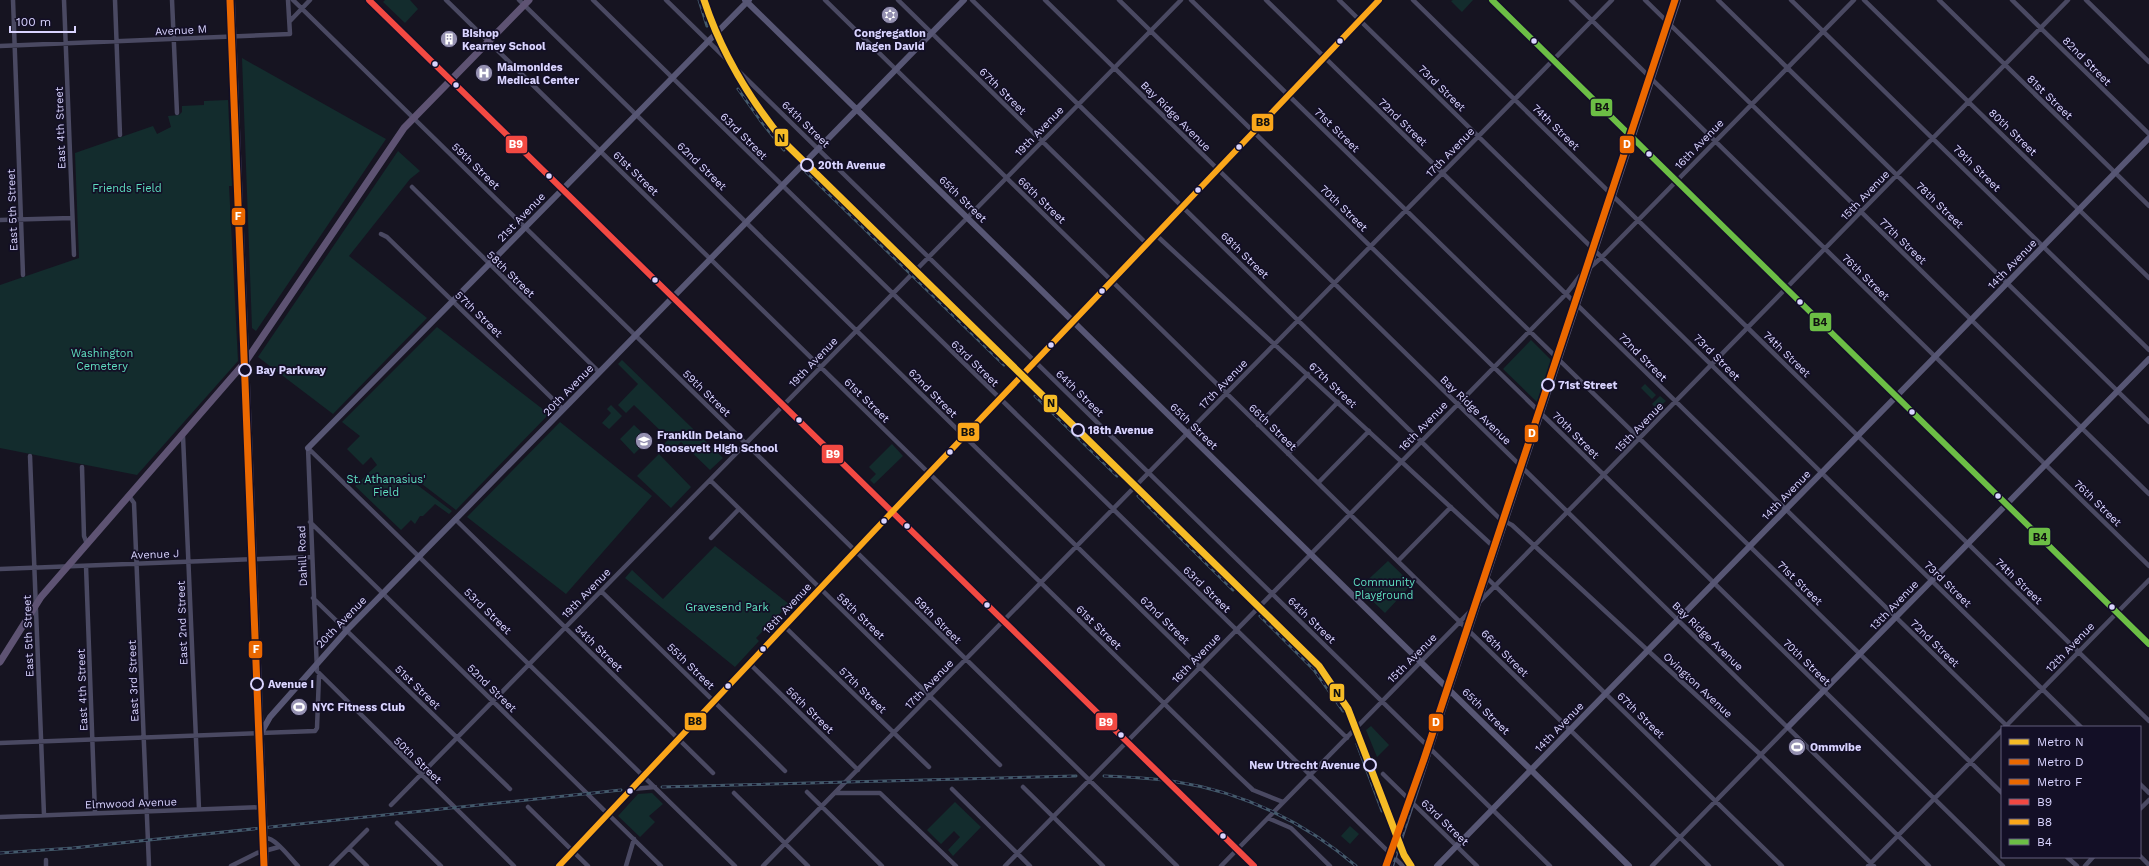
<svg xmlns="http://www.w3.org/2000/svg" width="2149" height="866" font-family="'Work Sans',sans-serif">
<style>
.green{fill:#132c2d}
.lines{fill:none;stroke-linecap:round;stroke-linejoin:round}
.street{stroke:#4a4962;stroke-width:4.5}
.secondary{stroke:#575674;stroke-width:6}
.primary{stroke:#5e5373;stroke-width:7}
.rail-casing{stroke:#43596b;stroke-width:3}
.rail{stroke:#130f26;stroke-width:1.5;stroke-dasharray:4.5;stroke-linecap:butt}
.bus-1-casing{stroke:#130f26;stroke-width:9}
.bus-2-casing{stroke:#130f26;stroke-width:9}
.bus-3-casing{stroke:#130f26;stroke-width:9}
.bus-1{stroke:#f24942;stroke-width:6}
.bus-2{stroke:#faa61a;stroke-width:6}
.bus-3{stroke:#6cbe45;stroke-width:6}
.metro-1-casing{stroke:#130f26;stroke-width:10}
.metro-2-casing{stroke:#130f26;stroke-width:10}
.metro-3-casing{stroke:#130f26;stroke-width:10}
.metro-1{stroke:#f6bc26;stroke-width:7}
.metro-2{stroke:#eb6800;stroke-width:7}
.metro-3{stroke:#eb6800;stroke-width:7}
.bus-dot{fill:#d9d4ff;stroke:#130f26;stroke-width:1.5}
.stop-dot{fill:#130f26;stroke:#d9d4ff;stroke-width:2}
.labels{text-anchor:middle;stroke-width:3.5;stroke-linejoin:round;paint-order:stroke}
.street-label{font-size:11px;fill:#d9d4ff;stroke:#130f26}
.poi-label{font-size:11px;font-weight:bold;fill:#d9d4ff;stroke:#130f26;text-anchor:start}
.stop-label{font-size:11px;font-weight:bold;fill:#d9d4ff;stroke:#130f26;text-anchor:start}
.park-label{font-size:11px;fill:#5fe0c0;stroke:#130f26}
.line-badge{stroke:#130f26;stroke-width:1.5}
.badge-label{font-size:11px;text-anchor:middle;font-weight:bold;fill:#fff}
.pale-badge-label{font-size:11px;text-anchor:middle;font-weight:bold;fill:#111}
</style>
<rect width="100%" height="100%" fill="#161421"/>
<path class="green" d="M 385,0 L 410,0 L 418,9 L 405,23 L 383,2 Z
M 1453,0 L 1473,0 L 1462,12 L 1451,1 Z
M 242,58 L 386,139 L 256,331 L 252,328 Z
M 228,100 L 232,186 L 229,186 L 238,361 L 137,475 L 0,448 L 0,285 L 79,258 L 75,153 L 153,126 L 157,134 L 171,127 L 168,116 L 179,115 L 182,112 L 182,106 L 204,105 L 204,101 Z
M 398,151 L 420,171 L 410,179 L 349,256 L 427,318 L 333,414 L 258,357 Z
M 437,327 L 549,414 L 456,510 L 418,481 L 416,484 L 452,511 L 449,514 L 435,504 L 423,516 L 420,516 L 415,524 L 411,520 L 401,530 L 355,486 L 377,465 L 371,457 L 363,465 L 347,449 L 360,436 L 342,422 Z
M 1531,340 L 1552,361 L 1537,402 L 1503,369 Z
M 622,360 L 723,458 L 710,470 L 681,442 L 670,453 L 662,446 L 669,439 L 634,405 L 626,413 L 618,405 L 638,384 L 618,364 Z
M 1645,384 L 1656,395 L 1652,399 L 1641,388 Z
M 1660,396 L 1666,401 L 1657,409 L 1652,404 Z
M 611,405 L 622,416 L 609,429 L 602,423 L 611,413 L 607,409 Z
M 560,422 L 652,496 L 566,594 L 467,517 Z
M 634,425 L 649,439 L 634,454 L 620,439 Z
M 892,444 L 903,456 L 874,484 L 870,480 L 876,474 L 869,467 Z
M 659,454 L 691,487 L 671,508 L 637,476 Z
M 715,546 L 789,604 L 756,638 L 759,641 L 735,667 L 625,578 L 632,570 L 663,599 Z
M 1388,561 L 1412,584 L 1385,613 L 1359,588 Z
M 1371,726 L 1389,745 L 1377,757 L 1366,730 Z
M 652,793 L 663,804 L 649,816 L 655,822 L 640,837 L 618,816 L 638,794 Z
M 955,802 L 981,827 L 953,856 L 948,850 L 960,837 L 954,831 L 941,844 L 927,830 Z
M 1350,826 L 1359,834 L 1350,844 L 1341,836 Z"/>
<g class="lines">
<path class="street" d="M 13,0 L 23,275
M 64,0 L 74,255
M 115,0 L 120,135
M 172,0 L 177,113
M 293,0 L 1177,866
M 369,0 L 1254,866
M 446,0 L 1236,774 L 1253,790 L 1283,802
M 519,0 L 1403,866
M 593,0 L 1347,738
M 666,0 L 1550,866
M 825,0 L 1709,866
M 898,0 L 1147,244
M 972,0 L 1500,519 L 1512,525 L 1761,755 L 1874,866
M 1045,0 L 1929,866
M 1119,0 L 2003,866
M 1191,0 L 2002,793
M 1266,0 L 2008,727
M 1339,0 L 2081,727
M 1413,0 L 2149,721
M 1571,0 L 2149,566
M 1645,0 L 2149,494
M 1718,0 L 2149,422
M 1791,0 L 2149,350
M 1864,0 L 2149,278
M 1939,0 L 2149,206
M 2012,0 L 2149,134
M 2086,0 L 2149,62
M 290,21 L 310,0
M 0,46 L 290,34 L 288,0
M 412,187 L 599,372
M 0,220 L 72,218
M 381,234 L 387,237 L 563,409
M 1156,235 L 1496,549
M 1258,425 L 1308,374
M 183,436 L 199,809
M 308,448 L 735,866
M 308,448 L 317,671 L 514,866
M 1288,454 L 1338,402
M 30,456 L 44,815
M 82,467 L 84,536 L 87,544
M 710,480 L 1000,765
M 1318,483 L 1369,431
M 129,496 L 134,503 L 149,866
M 455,519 L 713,773
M 310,522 L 661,866
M 711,538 L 739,509
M 1398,561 L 1451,507
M 86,566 L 95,813
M 0,569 L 311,557
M 1487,578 L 1782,866
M 601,591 L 785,771
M 313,598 L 510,789
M 784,626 L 929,767
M 749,663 L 858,770
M 2005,727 L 2149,580
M 0,743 L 315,731 L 317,728 L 319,675
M 1383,774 L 1477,866
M 2140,784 L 2149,793
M 1023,787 L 1103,866
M 632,789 L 655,787
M 952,789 L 1030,866
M 807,792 L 882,866
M 734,793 L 808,866
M 836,793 L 880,793 L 956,866
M 391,805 L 1181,0
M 528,807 L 588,866
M 2140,809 L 2149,800
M 0,817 L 264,807
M 1268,818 L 1291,828 L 1330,866
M 397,823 L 441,866
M 265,838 C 275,837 290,858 298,866
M 349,848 L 367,866
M 2140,856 L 2149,865
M 2067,857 L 2077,866
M 46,860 L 46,866
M 231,866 L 257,853 L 279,847
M 331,866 L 367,830
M 626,866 L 634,839
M 763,866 L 1612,0
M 1005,866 L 1566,294 L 1580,276 L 1602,257 L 1854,0
M 1221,866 L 2068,0
M 1652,866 L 1788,727
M 1868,866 L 2002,730
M 2085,866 L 2093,857"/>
<path class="secondary" d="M 232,0 L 266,866
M 745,0 L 1629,866
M 1492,0 L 2149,644
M 308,448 L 749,0
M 1788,727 L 2149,359
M 261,733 L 270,717 L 347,630 L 964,0
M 559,866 L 892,512 L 1379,0
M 1391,866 L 1678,0
M 1437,866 L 2149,138"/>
<path class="primary" d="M 0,662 L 41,597 L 246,361 L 404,128 L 529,0"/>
<defs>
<path id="rail" d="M 232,0 L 266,866
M 699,0 L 707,26
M 738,89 L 760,120 L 784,150
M 806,172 L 1004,365
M 1035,396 L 1117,476
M 1138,496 L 1233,590
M 1260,616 L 1314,670 L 1343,711
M 1357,744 L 1382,811
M 1104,776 C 1128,777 1153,778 1177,782 C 1243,792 1306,823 1356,866
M 662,787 L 1076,776
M 0,853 L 73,848 L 621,790
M 1392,866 L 1678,0"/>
</defs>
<use href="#rail" class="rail-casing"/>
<use href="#rail" class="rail"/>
<defs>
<path id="bus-1" d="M 369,0 L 1254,866"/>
<path id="bus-2" d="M 559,866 L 892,512 L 1379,0"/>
<path id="bus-3" d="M 1492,0 L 2149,644"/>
</defs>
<use href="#bus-1" class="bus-1-casing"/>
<use href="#bus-2" class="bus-2-casing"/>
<use href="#bus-3" class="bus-3-casing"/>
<use href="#bus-1" class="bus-1"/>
<use href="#bus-2" class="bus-2"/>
<use href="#bus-3" class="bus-3"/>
<defs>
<path id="metro-1" d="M 704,0 C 722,55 751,102 788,146 L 1319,666 L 1348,709 L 1404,855 L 1411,866"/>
<path id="metro-2" d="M 1386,866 L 1424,759 L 1675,0"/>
<path id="metro-3" d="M 230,0 L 264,866"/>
</defs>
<use href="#metro-1" class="metro-1-casing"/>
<use href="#metro-2" class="metro-2-casing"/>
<use href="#metro-3" class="metro-3-casing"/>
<use href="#metro-1" class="metro-1"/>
<use href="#metro-2" class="metro-2"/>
<use href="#metro-3" class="metro-3"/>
</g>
<defs>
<symbol id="synagogue-disc" viewBox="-11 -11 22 22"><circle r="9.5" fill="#9591b1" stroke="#130f26"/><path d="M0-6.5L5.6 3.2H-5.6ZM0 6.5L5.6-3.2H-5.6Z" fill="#fff"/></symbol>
<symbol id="building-disc" viewBox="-11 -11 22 22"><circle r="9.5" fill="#9591b1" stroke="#130f26"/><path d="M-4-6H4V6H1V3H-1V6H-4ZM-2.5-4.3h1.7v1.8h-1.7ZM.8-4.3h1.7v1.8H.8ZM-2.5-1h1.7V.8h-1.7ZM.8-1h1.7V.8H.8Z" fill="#fff"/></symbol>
<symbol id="hospital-disc" viewBox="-11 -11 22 22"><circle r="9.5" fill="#9591b1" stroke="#130f26"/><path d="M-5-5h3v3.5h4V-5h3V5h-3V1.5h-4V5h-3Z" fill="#fff"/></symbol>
<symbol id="school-disc" viewBox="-11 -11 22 22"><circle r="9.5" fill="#9591b1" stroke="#130f26"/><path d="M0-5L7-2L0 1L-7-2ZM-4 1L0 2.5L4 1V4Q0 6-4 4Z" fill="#fff"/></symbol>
<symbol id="stadium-disc" viewBox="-11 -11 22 22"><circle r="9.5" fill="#9591b1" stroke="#130f26"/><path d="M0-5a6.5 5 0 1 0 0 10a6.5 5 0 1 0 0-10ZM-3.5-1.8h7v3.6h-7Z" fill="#fff"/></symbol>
</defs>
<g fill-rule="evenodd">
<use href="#synagogue-disc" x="880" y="5" width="20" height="20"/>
<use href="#building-disc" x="439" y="29" width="20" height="20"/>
<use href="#hospital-disc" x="474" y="63" width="20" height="20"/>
<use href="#school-disc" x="634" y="431" width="20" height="20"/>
<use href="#stadium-disc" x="289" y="697" width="20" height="20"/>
<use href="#stadium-disc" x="1787" y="737" width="20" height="20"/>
</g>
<g class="bus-dot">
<circle cx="1340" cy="41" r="3.5"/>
<circle cx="1534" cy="41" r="3.5"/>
<circle cx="435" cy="64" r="3.5"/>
<circle cx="456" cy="85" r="3.5"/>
<circle cx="1239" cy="147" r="3.5"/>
<circle cx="1649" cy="154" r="3.5"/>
<circle cx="549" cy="176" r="3.5"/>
<circle cx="1198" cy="190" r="3.5"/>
<circle cx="655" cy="280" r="3.5"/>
<circle cx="1102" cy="291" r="3.5"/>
<circle cx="1800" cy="302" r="3.5"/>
<circle cx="1051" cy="345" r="3.5"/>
<circle cx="1912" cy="412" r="3.5"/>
<circle cx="799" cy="420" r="3.5"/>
<circle cx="950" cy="452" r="3.5"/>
<circle cx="1998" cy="496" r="3.5"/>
<circle cx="884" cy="521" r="3.5"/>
<circle cx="907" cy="526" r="3.5"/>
<circle cx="987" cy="605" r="3.5"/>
<circle cx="2112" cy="607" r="3.5"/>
<circle cx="763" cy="649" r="3.5"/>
<circle cx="728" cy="686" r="3.5"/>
<circle cx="1121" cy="735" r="3.5"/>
<circle cx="630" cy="791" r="3.5"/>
<circle cx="1223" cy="836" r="3.5"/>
</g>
<g class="stop-dot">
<circle cx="807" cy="165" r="6"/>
<circle cx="245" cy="370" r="6"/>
<circle cx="1548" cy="385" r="6"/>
<circle cx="1078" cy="430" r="6"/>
<circle cx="257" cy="684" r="6"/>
<circle cx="1370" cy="765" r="6"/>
</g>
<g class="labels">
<g class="street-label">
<text transform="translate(181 30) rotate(-3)" y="4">Avenue M</text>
<text transform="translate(2087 61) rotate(45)" y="4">82nd Street</text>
<text transform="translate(1442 88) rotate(44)" y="4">73rd Street</text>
<text transform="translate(1003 91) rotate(45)" y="4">67th Street</text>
<text transform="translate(2050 97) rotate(44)" y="4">81st Street</text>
<text transform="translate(1176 116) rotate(45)" y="4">Bay Ridge Avenue</text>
<text transform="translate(1403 122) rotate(44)" y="4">72nd Street</text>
<text transform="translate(806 124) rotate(44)" y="4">64th Street</text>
<text transform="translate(1556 127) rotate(44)" y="4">74th Street</text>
<text transform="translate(60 128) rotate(-92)" y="4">East 4th Street</text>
<text transform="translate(1337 130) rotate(44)" y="4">71st Street</text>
<text transform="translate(1039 131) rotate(-46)" y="4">19th Avenue</text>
<text transform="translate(2013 132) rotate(44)" y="4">80th Street</text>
<text transform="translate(744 136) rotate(45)" y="4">63rd Street</text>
<text transform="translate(1699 144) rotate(-46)" y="4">16th Avenue</text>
<text transform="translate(1450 152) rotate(-46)" y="4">17th Avenue</text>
<text transform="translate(476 166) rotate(44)" y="4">59th Street</text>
<text transform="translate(702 166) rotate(44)" y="4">62nd Street</text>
<text transform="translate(1977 168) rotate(44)" y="4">79th Street</text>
<text transform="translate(636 173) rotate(44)" y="4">61st Street</text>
<text transform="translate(1865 195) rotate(-46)" y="4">15th Avenue</text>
<text transform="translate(963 199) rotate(44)" y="4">65th Street</text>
<text transform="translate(1042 200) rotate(44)" y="4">66th Street</text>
<text transform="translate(1940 205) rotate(44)" y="4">78th Street</text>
<text transform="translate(1344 208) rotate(44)" y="4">70th Street</text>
<text transform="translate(12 210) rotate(-92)" y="4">East 5th Street</text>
<text transform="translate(521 217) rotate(-46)" y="4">21st Avenue</text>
<text transform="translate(1903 241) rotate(44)" y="4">77th Street</text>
<text transform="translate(1245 255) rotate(44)" y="4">68th Street</text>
<text transform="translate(2012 264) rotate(-46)" y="4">14th Avenue</text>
<text transform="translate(511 274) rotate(44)" y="4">58th Street</text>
<text transform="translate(1866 277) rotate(44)" y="4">76th Street</text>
<text transform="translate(479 314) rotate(44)" y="4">57th Street</text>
<text transform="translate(1787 354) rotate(44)" y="4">74th Street</text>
<text transform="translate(1643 357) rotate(45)" y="4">72nd Street</text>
<text transform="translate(1717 357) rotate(45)" y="4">73rd Street</text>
<text transform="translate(813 362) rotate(-46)" y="4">19th Avenue</text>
<text transform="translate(975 363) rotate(44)" y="4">63rd Street</text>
<text transform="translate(1223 384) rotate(-46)" y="4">17th Avenue</text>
<text transform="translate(1333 385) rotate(43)" y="4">67th Street</text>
<text transform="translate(568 390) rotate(-46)" y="4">20th Avenue</text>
<text transform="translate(707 393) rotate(44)" y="4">59th Street</text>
<text transform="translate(933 393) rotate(45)" y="4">62nd Street</text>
<text transform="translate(1080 393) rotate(44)" y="4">64th Street</text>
<text transform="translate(867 400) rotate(44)" y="4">61st Street</text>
<text transform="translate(1476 410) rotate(44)" y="4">Bay Ridge Avenue</text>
<text transform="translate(1194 426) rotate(44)" y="4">65th Street</text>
<text transform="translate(1423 426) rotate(-46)" y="4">16th Avenue</text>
<text transform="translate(1273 427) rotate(44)" y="4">66th Street</text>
<text transform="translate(1639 427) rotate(-46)" y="4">15th Avenue</text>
<text transform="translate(1576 435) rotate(45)" y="4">70th Street</text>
<text transform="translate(1786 495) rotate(-46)" y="4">14th Avenue</text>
<text transform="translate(2098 503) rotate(44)" y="4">76th Street</text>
<text transform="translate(155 554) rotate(-2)" y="4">Avenue J</text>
<text transform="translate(302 556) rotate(-92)" y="4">Dahill Road</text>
<text transform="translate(2019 581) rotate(44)" y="4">74th Street</text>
<text transform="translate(1800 583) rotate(44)" y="4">71st Street</text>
<text transform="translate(1948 584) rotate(44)" y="4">73rd Street</text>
<text transform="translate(1207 589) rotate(44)" y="4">63rd Street</text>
<text transform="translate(586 593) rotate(-46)" y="4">19th Avenue</text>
<text transform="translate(1894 605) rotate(-46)" y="4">13th Avenue</text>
<text transform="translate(787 608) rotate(-47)" y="4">18th Avenue</text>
<text transform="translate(488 611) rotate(44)" y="4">53rd Street</text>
<text transform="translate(861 616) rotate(44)" y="4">58th Street</text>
<text transform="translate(938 620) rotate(45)" y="4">59th Street</text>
<text transform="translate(1165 620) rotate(44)" y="4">62nd Street</text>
<text transform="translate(1312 620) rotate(44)" y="4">64th Street</text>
<text transform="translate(341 622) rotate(-46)" y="4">20th Avenue</text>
<text transform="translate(182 623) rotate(-92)" y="4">East 2nd Street</text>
<text transform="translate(1099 627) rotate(44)" y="4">61st Street</text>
<text transform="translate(28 636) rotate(-92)" y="4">East 5th Street</text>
<text transform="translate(1708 636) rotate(44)" y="4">Bay Ridge Avenue</text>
<text transform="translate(1935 643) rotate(44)" y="4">72nd Street</text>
<text transform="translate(2070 647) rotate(-46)" y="4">12th Avenue</text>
<text transform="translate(599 648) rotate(44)" y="4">54th Street</text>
<text transform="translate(1505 653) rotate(45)" y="4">66th Street</text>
<text transform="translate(1196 658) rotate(-46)" y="4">16th Avenue</text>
<text transform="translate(1412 658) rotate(-45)" y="4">15th Avenue</text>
<text transform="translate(1807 662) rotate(44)" y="4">70th Street</text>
<text transform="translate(691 666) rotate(44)" y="4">55th Street</text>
<text transform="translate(133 681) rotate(-92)" y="4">East 3rd Street</text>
<text transform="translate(929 684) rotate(-46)" y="4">17th Avenue</text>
<text transform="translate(1698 685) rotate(43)" y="4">Ovington Avenue</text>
<text transform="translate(418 687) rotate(44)" y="4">51st Street</text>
<text transform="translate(492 688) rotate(44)" y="4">52nd Street</text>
<text transform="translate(82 690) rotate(-92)" y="4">East 4th Street</text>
<text transform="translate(863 690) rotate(44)" y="4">57th Street</text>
<text transform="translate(810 710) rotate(44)" y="4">56th Street</text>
<text transform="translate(1486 711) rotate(44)" y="4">65th Street</text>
<text transform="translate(1641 715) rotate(44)" y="4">67th Street</text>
<text transform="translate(1559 727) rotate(-46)" y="4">14th Avenue</text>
<text transform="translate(418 760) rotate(44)" y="4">50th Street</text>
<text transform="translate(131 803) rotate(-2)" y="4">Elmwood Avenue</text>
<text transform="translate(1445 822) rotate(44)" y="4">63rd Street</text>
</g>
<g class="poi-label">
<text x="462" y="37">Bishop<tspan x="462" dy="13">Kearney School</tspan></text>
<text x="890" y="37" text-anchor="middle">Congregation<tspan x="890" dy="13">Magen David</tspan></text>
<text x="497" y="71">Maimonides<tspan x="497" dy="13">Medical Center</tspan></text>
<text x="657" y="439">Franklin Delano<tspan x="657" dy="13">Roosevelt High School</tspan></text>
<text x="312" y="711">NYC Fitness Club</text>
<text x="1810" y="751">Ommvibe</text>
</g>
<g class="stop-label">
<text x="818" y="169">20th Avenue</text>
<text x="256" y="374">Bay Parkway</text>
<text x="1558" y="389">71st Street</text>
<text x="1088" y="434">18th Avenue</text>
<text x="268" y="688">Avenue I</text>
<text x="1360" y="769" text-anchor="end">New Utrecht Avenue</text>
</g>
<g class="park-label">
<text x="127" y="192">Friends Field</text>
<text x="102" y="357">Washington<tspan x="102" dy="13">Cemetery</tspan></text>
<text x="386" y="483">St. Athanasius'<tspan x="386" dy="13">Field</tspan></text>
<text x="1384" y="586">Community<tspan x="1384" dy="13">Playground</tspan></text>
<text x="727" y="611">Gravesend Park</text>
</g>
</g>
<g class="line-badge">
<rect x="1590" y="98" width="23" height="19" rx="4" fill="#6cbe45"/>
<rect x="1251" y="113" width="23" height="19" rx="4" fill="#faa61a"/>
<rect x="774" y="128" width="15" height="19" rx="4" fill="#f6bc26"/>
<rect x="505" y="135" width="23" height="19" rx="4" fill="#f24942"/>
<rect x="1619" y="135" width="16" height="19" rx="4" fill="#eb6800"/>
<rect x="231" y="207" width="15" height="19" rx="4" fill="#eb6800"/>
<rect x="1809" y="312" width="23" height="20" rx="4" fill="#6cbe45"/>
<rect x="1043" y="394" width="15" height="19" rx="4" fill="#f6bc26"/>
<rect x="957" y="422" width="23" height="20" rx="4" fill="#faa61a"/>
<rect x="1524" y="424" width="15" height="19" rx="4" fill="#eb6800"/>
<rect x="821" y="444" width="23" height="20" rx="4" fill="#f24942"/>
<rect x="2028" y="527" width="23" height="19" rx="4" fill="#6cbe45"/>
<rect x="248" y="640" width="15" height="19" rx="4" fill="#eb6800"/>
<rect x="1329" y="683" width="16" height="19" rx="4" fill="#f6bc26"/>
<rect x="684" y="712" width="23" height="19" rx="4" fill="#faa61a"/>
<rect x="1095" y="712" width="23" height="19" rx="4" fill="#f24942"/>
<rect x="1428" y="713" width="16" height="19" rx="4" fill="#eb6800"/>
</g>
<g class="badge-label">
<text x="516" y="148">B9</text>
<text x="1627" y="148">D</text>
<text x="238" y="220">F</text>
<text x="1532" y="437">D</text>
<text x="833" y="458">B9</text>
<text x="256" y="653">F</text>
<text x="1106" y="726">B9</text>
<text x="1436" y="726">D</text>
</g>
<g class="pale-badge-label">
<text x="1602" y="111">B4</text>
<text x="1263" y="126">B8</text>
<text x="781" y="142">N</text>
<text x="1820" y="326">B4</text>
<text x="1051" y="407">N</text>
<text x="968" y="436">B8</text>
<text x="2040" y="541">B4</text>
<text x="1337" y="697">N</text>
<text x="695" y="725">B8</text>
</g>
<rect x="2001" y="726" width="140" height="132" fill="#130f26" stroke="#625e7d"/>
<rect x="2009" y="739" width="20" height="6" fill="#f6bc26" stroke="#625e7d"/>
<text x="2037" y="746" font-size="12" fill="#d9d4ff">Metro N</text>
<rect x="2009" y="759" width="20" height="6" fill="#eb6800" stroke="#625e7d"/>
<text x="2037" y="766" font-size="12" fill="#d9d4ff">Metro D</text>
<rect x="2009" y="779" width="20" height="6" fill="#eb6800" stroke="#625e7d"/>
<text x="2037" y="786" font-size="12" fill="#d9d4ff">Metro F</text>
<rect x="2009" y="799" width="20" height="6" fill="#f24942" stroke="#625e7d"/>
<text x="2037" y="806" font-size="12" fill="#d9d4ff">B9</text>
<rect x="2009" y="819" width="20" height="6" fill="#faa61a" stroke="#625e7d"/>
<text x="2037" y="826" font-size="12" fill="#d9d4ff">B8</text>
<rect x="2009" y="839" width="20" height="6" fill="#6cbe45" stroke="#625e7d"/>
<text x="2037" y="846" font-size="12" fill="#d9d4ff">B4</text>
<path d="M10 26v6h65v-6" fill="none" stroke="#d9d4ff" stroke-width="2"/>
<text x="16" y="26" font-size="12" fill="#d9d4ff" stroke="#130f26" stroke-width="3" paint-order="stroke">100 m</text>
</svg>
